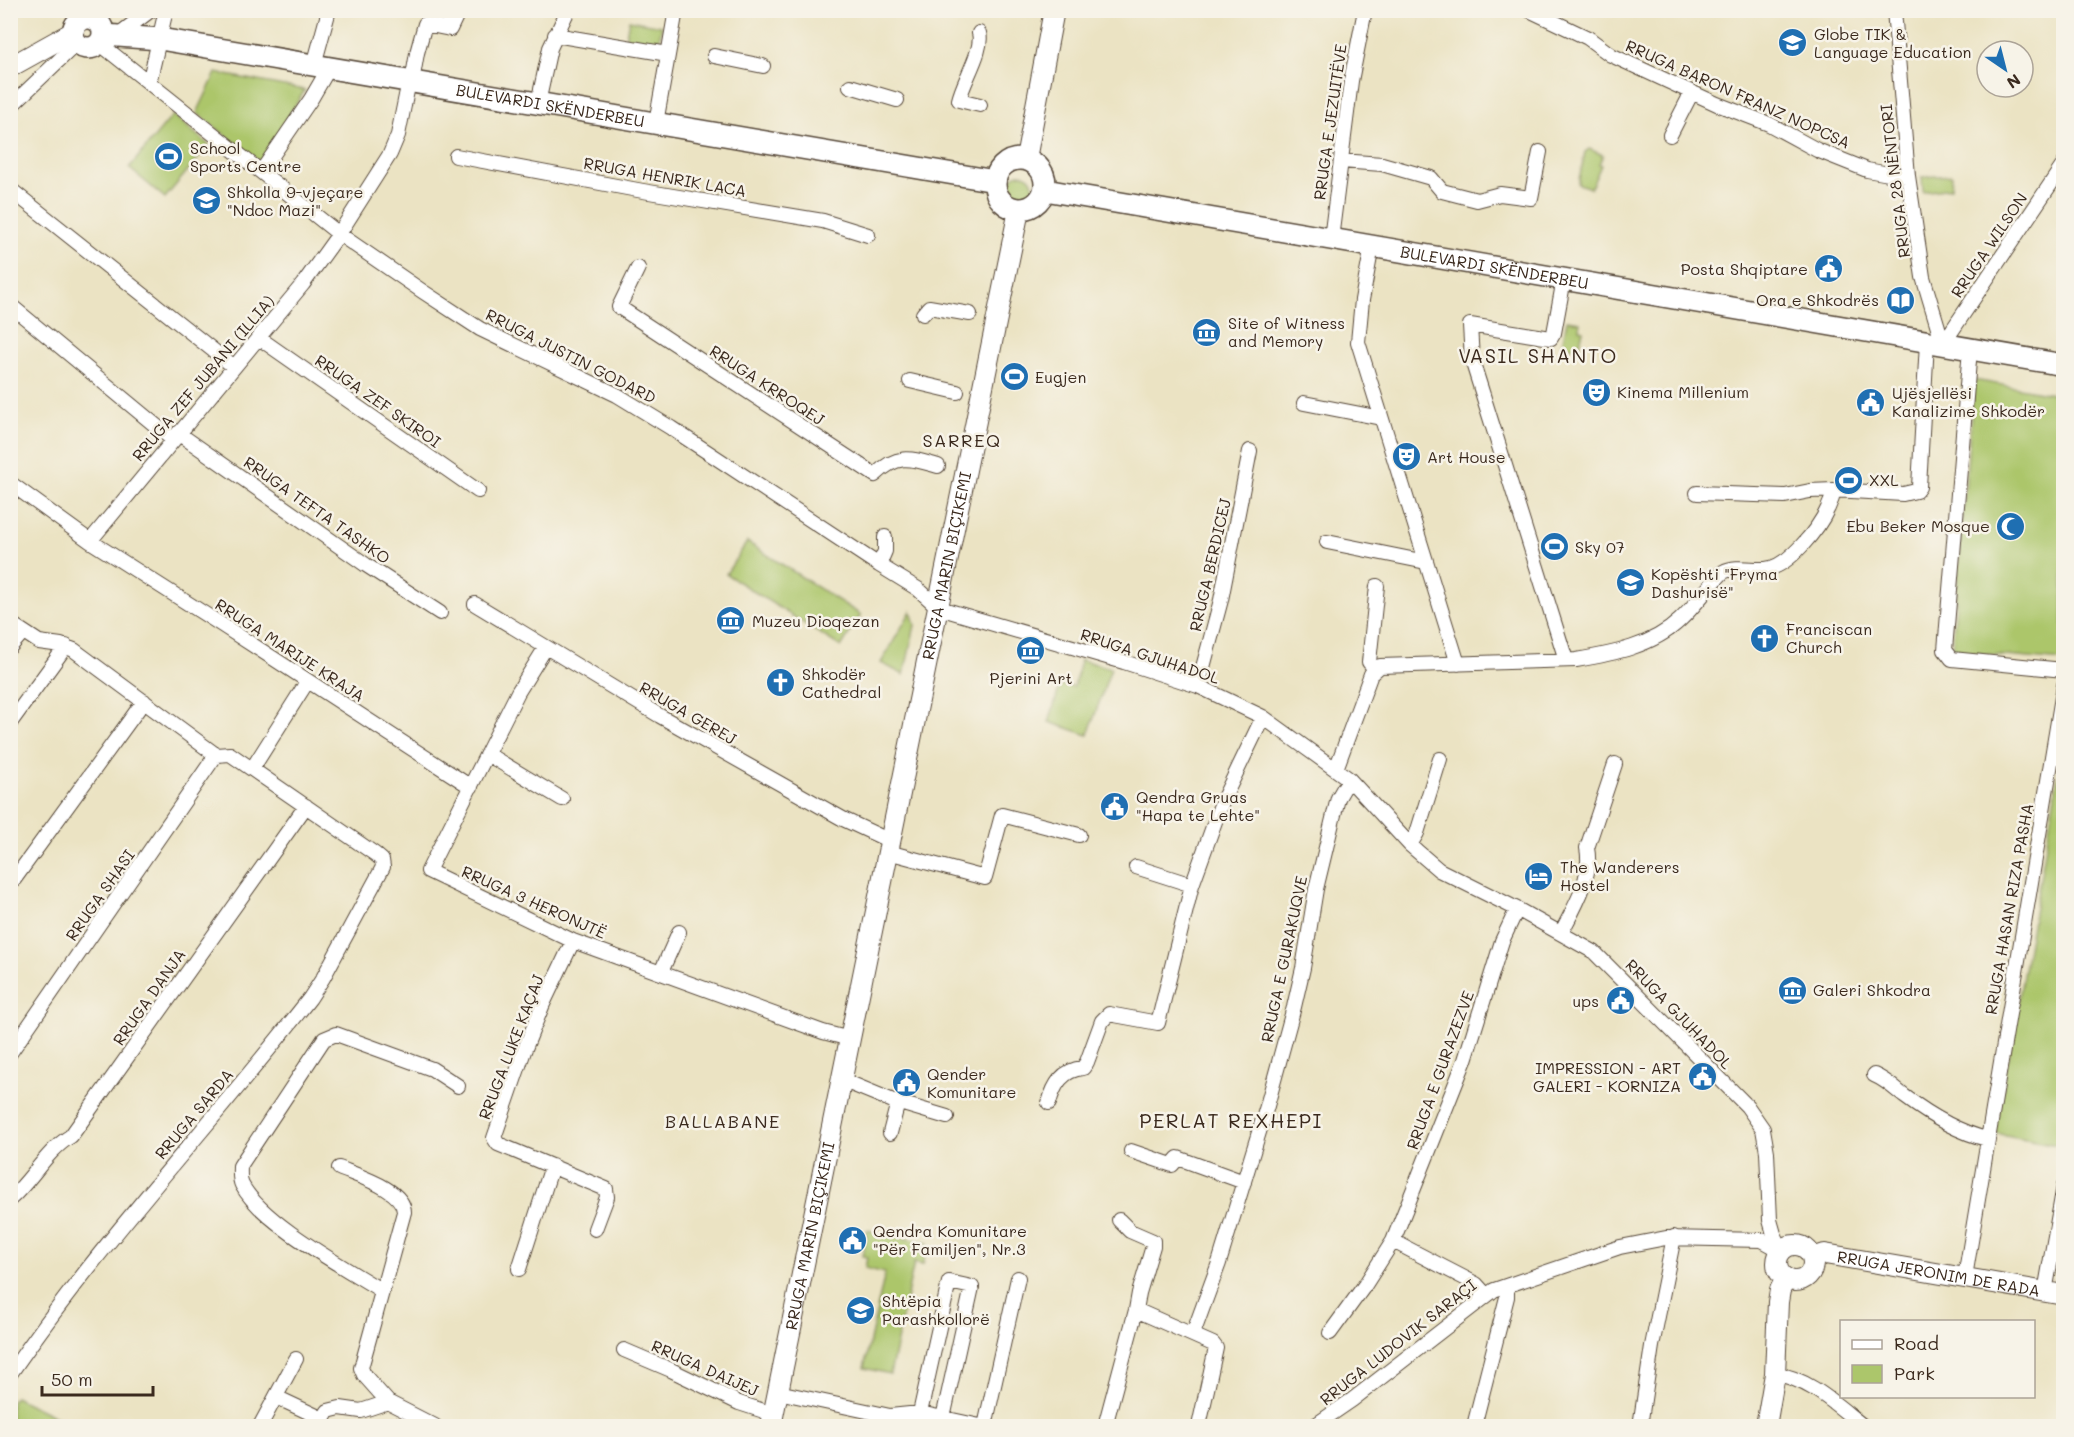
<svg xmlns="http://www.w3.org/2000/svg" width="2074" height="1437" font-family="Mali,sans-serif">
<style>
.green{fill:#acc66b;stroke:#747844;stroke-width:1.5}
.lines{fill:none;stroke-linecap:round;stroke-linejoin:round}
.street-casing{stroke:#554637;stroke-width:16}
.secondary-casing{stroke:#554637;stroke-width:22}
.primary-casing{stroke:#554637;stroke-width:24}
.street{stroke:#fff;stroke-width:14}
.secondary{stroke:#fff;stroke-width:20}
.primary{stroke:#fff;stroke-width:21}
.labels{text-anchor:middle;stroke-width:5;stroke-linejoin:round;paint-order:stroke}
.poi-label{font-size:16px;fill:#3b2a1e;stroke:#f7f3e8;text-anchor:start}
.street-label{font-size:16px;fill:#3b2a1e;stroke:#f7f3e8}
.neighbourhood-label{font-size:18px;letter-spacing:1.5px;fill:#3b2a1e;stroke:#f7f3e8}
.quarter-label{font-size:20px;letter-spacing:1.5px;fill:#3b2a1e;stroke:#f7f3e8}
</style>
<rect width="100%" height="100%" fill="#f7f3e8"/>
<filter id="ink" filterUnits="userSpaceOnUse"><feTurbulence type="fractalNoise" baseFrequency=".0167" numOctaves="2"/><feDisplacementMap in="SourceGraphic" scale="12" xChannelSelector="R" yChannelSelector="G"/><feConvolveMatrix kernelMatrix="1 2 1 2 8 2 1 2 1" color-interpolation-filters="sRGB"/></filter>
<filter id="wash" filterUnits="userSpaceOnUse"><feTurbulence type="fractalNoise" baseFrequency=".008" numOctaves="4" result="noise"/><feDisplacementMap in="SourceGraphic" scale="24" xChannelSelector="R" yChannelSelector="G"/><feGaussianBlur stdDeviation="1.35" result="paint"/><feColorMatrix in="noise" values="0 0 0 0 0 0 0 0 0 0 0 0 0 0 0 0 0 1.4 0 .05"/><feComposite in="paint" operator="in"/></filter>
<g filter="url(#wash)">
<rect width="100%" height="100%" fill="#ebe3c3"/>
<path class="green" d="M 629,20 L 662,26 L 658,46 L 625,40 Z
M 216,73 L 305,90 L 260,162 L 197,113 Z
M 173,115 L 209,145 L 165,198 L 129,168 Z
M 1589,149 L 1603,155 L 1599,164 L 1601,165 L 1591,188 L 1578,184 L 1585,152 Z
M1009 186a12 12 0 1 1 24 0a12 12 0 1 1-24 0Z
M 1952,175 L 1951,188 L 1923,192 L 1922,177 Z
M 1567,320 L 1580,322 L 1579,329 L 1583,330 L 1579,349 L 1562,345 Z
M 1974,380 L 2063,396 L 2063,661 L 1952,651 Z
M 747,542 L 861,615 L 841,647 L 726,574 Z
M 911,611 L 915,625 L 904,675 L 881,663 Z
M 1081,660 L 1111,668 L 1088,735 L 1049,722 L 1060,685 L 1074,687 Z
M 2061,761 L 2063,762 L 2064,1135 L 2062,1146 L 1995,1133 Z
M 867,1230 L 928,1243 L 923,1265 L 914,1263 L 890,1374 L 864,1368 L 885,1273 L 865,1268 L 867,1257 L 862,1256 Z
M 15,1397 L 74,1426 L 11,1426 L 11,1401 Z"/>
</g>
<g filter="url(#ink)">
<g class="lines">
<defs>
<path id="street" d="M 1529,10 L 1588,38 L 1611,55 L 1717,104 L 1769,124 L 1817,150 L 1867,170 L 1889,174 L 1908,176
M 1894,10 L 1908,176 L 1923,277 L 1943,344
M 979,33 C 984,50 963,81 959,100 L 980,105
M 118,35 L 151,10
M 555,35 L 668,54
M 99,43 L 339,234 L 422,291 L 480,329 L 617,395 L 671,428 L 879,565 L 918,589 L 939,608 L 1124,662 L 1198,686 L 1263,717 L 1349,779 L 1410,845 L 1439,870 L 1517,909 L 1594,952 L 1747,1106 L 1763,1129 L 1767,1152 L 1770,1220 L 1774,1234 L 1782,1250
M 714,56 L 763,66
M 314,65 L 329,10
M 412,82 L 417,53 L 425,24 L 450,29 L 459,10
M 149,83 L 166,10
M 850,86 L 897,100
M 538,103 L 550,48 L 568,10
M 10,107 L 77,43
M 656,123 L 676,10
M 1670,135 L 1692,92
M 456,156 L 643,191 L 823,221 L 868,235
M 1341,161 L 1382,164 L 1431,178 L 1442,191 L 1477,200 L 1500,194 L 1531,198 L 1540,152
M 261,172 L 311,99 L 329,68
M 10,189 L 233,366
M 1331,239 L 1351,81 L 1365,10
M 1372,246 L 1362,300 L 1358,342 L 1458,664
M 638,268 L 619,307 L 875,475 C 898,453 910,458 938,466
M 1564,279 L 1554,333 L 1551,338 L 1470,325 L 1472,360 L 1566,660
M 10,305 L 172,439
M 923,314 L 929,307 L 970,314
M 259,338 L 478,491
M 1943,344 L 2064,164
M 1970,349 L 1945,650 L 1952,659 L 2064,670
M 910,381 L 957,392
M 1304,403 L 1381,418
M 178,433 L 366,565 L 440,613
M 10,483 L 90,541 L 222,625 L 471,787
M 1697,493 L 1785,496 L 1810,491 L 1834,490 L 1903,494 L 1916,491 L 1919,487 L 1927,342
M 90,541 L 303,284 L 339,234 L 390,154 L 398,135 L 409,81
M 1327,542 L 1426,562
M 879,565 L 885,551 L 885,537
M 475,604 L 660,716 L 843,819 L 890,841
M 10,623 L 39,642 L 61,645 L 74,650 L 216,755 L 230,754 L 375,854 L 382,860 L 383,867 L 323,978 L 310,998 C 212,1124 101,1241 10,1374
M 10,647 L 23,632
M 546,647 L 518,692 L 428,871 L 573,941 L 823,1032 L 850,1039
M 1375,669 L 1369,662 L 1377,586
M 1198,686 L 1221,600 L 1250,451
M 10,723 L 66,646
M 487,754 L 562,799
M 252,769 L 307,682
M 1336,769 L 1371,674 L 1380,666 L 1576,660 C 1612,654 1653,646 1680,620 C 1695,606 1708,587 1723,572 C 1736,565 1751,570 1765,569 C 1788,568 1819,528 1828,508 C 1831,502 1833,496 1834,490
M 1410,845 L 1417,833 L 1440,759
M 888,852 L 985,878 L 1002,815 L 1079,835
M 1136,867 L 1192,885
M 10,885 L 144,701
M 1561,933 C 1574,908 1593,878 1587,848 L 1615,764
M 573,941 L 543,1004 L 524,1051 L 494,1138 L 498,1144 L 606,1189 L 607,1197 L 595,1229
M 661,972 L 679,932
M 10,1053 L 216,755
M 1874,1075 C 1886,1080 1894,1088 1904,1096 C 1928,1114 1957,1132 1987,1139
M 842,1080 L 893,1101 L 947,1117
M 1049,1103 C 1054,1085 1062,1070 1083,1068 L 1087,1062 L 1102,1021 L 1109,1014 L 1158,1023 L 1192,885 L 1222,802 L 1263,717
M 890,1133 L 898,1102
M 1131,1151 L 1172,1165 L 1178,1158 L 1244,1182
M 339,1168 C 357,1176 404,1189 404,1212 L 361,1368 L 364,1375 L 388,1402 L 435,1426
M 10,1199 C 32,1180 46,1151 71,1136 L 306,806
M 1393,1241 L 1476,1284 L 1486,1295
M 519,1269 L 552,1166
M 1965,1277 L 2064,685
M 382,1291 C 344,1267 262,1223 242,1185 C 239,1179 240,1172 240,1166 L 324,1039 L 336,1034 L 432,1069 L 458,1086
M 2045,1292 L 2064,1186
M 1136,1310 L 1213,1344 L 1216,1348 L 1199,1426
M 1330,1333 L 1365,1285 L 1393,1241 L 1465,1060 L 1502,941 L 1517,909
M 1193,1334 L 1219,1263 L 1267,1106 L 1294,1007 L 1303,968 L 1316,889 L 1338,798 L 1349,779
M 624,1350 L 671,1370 L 739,1403 L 773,1414
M 1775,1374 C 1809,1378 1837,1406 1863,1426
M 778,1392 L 890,1416 L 920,1413 L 980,1426
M 276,1397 L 323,1419
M 920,1413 L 949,1282 L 972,1287 L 943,1418
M 260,1426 L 296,1359
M 319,1426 L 328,1411 L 340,1408 L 361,1411 L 388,1402
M 985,1426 L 1018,1278
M 1105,1426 L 1136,1310 L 1139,1293 L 1153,1246 L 1153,1241 L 1130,1231 L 1119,1220
M 1314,1426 L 1352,1400 L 1494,1290 L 1620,1247 L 1666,1238 L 1762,1240 L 1782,1251
M 1474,1426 L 1507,1297 L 1507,1286
M 1640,1426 L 1652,1346 L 1674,1237"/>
<g id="secondary">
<path d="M 10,67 L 73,32"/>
<path d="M 1026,159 L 1054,10"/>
<circle cx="1795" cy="1263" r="18"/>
<path id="s1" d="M 1813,1258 L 1825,1254 L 2064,1295"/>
<path id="s2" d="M 771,1426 L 1019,210"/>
<path d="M 1766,1426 L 1775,1374 L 1778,1302 L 1780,1290 L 1786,1278"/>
</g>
<g id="primary">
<circle cx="88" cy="33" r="15"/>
<path id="s3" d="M 104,35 L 160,39 L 995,181"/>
<circle cx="1020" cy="184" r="25"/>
<path id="s4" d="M 1045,190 L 2064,365"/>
</g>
</defs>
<use href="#street" class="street-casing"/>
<use href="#secondary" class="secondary-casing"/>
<use href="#primary" class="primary-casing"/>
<use href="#street" class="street"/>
<use href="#secondary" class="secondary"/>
<use href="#primary" class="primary"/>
</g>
</g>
<defs>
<symbol id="school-disc" viewBox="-11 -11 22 22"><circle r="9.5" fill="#1f6fb2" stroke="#f7f3e8"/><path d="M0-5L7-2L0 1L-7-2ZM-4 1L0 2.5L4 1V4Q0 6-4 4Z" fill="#fff"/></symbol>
<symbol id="stadium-disc" viewBox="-11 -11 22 22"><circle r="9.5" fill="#1f6fb2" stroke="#f7f3e8"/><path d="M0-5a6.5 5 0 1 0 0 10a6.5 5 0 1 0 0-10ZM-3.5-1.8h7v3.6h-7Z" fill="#fff"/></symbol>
<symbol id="civic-disc" viewBox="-11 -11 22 22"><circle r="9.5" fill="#1f6fb2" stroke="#f7f3e8"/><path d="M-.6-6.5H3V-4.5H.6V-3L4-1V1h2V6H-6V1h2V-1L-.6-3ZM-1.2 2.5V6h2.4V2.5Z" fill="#fff"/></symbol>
<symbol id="library-disc" viewBox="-11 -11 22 22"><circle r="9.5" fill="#1f6fb2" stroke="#f7f3e8"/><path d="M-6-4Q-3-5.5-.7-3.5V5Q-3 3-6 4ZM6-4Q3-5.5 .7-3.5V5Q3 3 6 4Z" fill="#fff"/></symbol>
<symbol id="museum-disc" viewBox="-11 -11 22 22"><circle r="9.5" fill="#1f6fb2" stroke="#f7f3e8"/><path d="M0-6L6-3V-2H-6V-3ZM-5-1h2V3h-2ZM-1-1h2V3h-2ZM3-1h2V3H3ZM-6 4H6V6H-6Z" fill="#fff"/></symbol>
<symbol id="theatre-disc" viewBox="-11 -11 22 22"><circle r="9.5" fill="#1f6fb2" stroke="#f7f3e8"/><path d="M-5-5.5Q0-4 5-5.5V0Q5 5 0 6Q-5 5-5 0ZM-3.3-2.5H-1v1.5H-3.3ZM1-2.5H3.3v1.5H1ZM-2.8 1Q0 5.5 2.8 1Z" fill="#fff"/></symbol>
<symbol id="mosque-disc" viewBox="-11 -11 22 22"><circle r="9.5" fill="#1f6fb2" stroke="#f7f3e8"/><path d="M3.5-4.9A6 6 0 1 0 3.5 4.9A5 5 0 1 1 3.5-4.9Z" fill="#fff"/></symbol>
<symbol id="church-disc" viewBox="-11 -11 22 22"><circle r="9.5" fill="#1f6fb2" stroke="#f7f3e8"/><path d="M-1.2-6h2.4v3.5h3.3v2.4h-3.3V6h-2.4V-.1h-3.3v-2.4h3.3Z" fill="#fff"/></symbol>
<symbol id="hotel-disc" viewBox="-11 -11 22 22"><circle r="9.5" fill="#1f6fb2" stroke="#f7f3e8"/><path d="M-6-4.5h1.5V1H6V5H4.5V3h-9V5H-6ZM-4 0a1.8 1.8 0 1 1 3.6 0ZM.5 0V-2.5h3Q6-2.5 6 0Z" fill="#fff"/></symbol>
</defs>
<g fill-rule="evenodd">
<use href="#school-disc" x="1776" y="26" width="33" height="33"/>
<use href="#stadium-disc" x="152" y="140" width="33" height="33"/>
<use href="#school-disc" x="190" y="184" width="33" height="33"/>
<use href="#civic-disc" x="1812" y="252" width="33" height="33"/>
<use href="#library-disc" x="1884" y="284" width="33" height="33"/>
<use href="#museum-disc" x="1190" y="316" width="33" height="33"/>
<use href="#stadium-disc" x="998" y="360" width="33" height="33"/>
<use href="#theatre-disc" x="1580" y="376" width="33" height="33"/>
<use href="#civic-disc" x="1854" y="386" width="33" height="33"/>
<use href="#theatre-disc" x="1390" y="440" width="33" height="33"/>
<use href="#stadium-disc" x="1832" y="464" width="33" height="33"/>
<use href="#mosque-disc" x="1994" y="510" width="33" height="33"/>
<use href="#stadium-disc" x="1538" y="530" width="33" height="33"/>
<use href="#school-disc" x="1614" y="566" width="33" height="33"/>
<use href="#museum-disc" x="714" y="604" width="33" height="33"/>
<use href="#church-disc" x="1748" y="622" width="33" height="33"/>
<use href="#museum-disc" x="1014" y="634" width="33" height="33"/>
<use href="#church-disc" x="764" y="666" width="33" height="33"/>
<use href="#civic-disc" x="1098" y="790" width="33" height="33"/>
<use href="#hotel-disc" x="1522" y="860" width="33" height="33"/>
<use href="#museum-disc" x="1776" y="974" width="33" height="33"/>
<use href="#civic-disc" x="1604" y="984" width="33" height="33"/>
<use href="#civic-disc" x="1686" y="1060" width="33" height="33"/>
<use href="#civic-disc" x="890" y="1066" width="33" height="33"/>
<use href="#civic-disc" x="836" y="1224" width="33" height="33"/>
<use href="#school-disc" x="844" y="1294" width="33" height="33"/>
</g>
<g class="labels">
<g class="poi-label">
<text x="1814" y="40">Globe TIK &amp;<tspan x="1814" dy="18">Language Education</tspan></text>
<text x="190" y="154">School<tspan x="190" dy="18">Sports Centre</tspan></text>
<text x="227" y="198">Shkolla 9-vjeçare<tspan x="227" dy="18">"Ndoc Mazi"</tspan></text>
<text x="1808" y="275" text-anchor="end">Posta Shqiptare</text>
<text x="1879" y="306" text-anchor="end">Ora e Shkodrës</text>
<text x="1228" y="329">Site of Witness<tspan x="1228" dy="18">and Memory</tspan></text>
<text x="1035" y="383">Eugjen</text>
<text x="1617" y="398">Kinema Millenium</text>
<text x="1892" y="399">Ujësjellësi<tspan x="1892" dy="18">Kanalizime Shkodër</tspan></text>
<text x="1427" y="463">Art House</text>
<text x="1869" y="486">XXL</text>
<text x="1990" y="532" text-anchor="end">Ebu Beker Mosque</text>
<text x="1575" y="553">Sky 07</text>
<text x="1651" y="580">Kopështi "Fryma<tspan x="1651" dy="18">Dashurisë"</tspan></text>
<text x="752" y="627">Muzeu Dioqezan</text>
<text x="1786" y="635">Franciscan<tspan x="1786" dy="18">Church</tspan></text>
<text x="802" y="680">Shkodër<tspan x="802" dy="18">Cathedral</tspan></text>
<text x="1031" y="684" text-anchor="middle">Pjerini Art</text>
<text x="1136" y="803">Qendra Gruas<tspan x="1136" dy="18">"Hapa te Lehte"</tspan></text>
<text x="1560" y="873">The Wanderers<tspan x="1560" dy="18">Hostel</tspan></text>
<text x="1813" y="996">Galeri Shkodra</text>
<text x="1599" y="1007" text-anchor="end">ups</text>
<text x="1681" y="1074" text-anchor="end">IMPRESSION - ART<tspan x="1681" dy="18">GALERI - KORNIZA</tspan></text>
<text x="927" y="1080">Qender<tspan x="927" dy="18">Komunitare</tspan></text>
<text x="873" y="1237">Qendra Komunitare<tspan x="873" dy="18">"Për Familjen", Nr.3</tspan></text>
<text x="882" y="1307">Shtëpia<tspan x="882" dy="18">Parashkollorë</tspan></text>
</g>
<g class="street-label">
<text transform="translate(1738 94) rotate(24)" y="6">RRUGA BARON FRANZ NOPCSA</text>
<text dy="6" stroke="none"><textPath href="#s3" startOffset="452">BULEVARDI SKËNDERBEU</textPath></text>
<text transform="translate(1330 122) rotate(-82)" y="6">RRUGA E JEZUITËVE</text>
<text transform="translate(665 177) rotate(10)" y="6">RRUGA HENRIK LACA</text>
<text transform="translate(1895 181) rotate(-97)" y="6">RRUGA 28 NËNTORI</text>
<text transform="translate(1989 245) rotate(-56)" y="6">RRUGA WILSON</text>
<text dy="6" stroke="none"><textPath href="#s4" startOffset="456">BULEVARDI SKËNDERBEU</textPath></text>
<text transform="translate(571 356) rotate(27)" y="6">RRUGA JUSTIN GODARD</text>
<text transform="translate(203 378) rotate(-50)" y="6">RRUGA ZEF JUBANI (ILLIA)</text>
<text transform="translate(767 385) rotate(33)" y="6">RRUGA KRROQEJ</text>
<text transform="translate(378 401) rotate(35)" y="6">RRUGA ZEF SKIROI</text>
<text transform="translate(317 510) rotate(35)" y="6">RRUGA TEFTA TASHKO</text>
<text transform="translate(1210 565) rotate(-77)" y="6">RRUGA BERDICEJ</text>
<text dy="6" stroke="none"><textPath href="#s2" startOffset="878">RRUGA MARIN BIÇIKEMI</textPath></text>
<text transform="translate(290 650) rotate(33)" y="6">RRUGA MARIJE KRAJA</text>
<text transform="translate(1150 656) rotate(18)" y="6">RRUGA GJUHADOL</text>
<text transform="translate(688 713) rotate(30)" y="6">RRUGA GEREJ</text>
<text transform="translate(100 895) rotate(-55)" y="6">RRUGA SHASI</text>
<text transform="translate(534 902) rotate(24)" y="6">RRUGA 3 HERONJTË</text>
<text transform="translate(2009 909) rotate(-80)" y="6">RRUGA HASAN RIZA PASHA</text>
<text transform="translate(1284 959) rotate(-78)" y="6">RRUGA E GURAKUQVE</text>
<text transform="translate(149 997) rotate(-55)" y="6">RRUGA DANJA</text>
<text transform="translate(1679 1014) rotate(46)" y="6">RRUGA GJUHADOL</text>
<text transform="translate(511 1047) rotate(-69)" y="6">RRUGA LUKE KAÇAJ</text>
<text transform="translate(1440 1070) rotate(-70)" y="6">RRUGA E GURAZEZVE</text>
<text transform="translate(194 1114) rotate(-50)" y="6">RRUGA SARDA</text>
<text dy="6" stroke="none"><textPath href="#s2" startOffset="194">RRUGA MARIN BIÇIKEMI</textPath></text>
<text dy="6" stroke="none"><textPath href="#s1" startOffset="128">RRUGA JERONIM DE RADA</textPath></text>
<text transform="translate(1398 1342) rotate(-38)" y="6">RRUGA LUDOVIK SARAÇI</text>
<text transform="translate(705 1368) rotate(24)" y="6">RRUGA DAIJEJ</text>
</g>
<g class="neighbourhood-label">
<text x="962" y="447">SARREQ</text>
<text x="723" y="1128">BALLABANE</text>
</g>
<g class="quarter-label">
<text x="1538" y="363">VASIL SHANTO</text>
<text x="1231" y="1128">PERLAT REXHEPI</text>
</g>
</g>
<rect width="2074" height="1437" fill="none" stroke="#f7f3e8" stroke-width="36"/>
<rect x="1840" y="1320" width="195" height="78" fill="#f7f3e8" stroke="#aca397" stroke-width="1.5"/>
<rect x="1852" y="1340" width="30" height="9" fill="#ffffff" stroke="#aca397" stroke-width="1.5"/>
<text x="1894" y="1350" font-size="18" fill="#3b2a1e">Road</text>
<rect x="1852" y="1365" width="30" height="18" fill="#acc66b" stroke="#aca397" stroke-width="1.5"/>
<text x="1894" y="1380" font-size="18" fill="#3b2a1e">Park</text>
<g transform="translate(2005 69) rotate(145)"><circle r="28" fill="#f7f3e8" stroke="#aca397" stroke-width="1.5"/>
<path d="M0-4.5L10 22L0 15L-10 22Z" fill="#1f6fb2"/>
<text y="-9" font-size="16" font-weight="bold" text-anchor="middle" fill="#3b2a1e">N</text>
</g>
<path d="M42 1386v9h111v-9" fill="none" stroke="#3b2a1e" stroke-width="3"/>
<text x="51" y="1386" font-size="18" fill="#3b2a1e" stroke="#f7f3e8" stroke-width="4.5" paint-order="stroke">50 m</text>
</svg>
